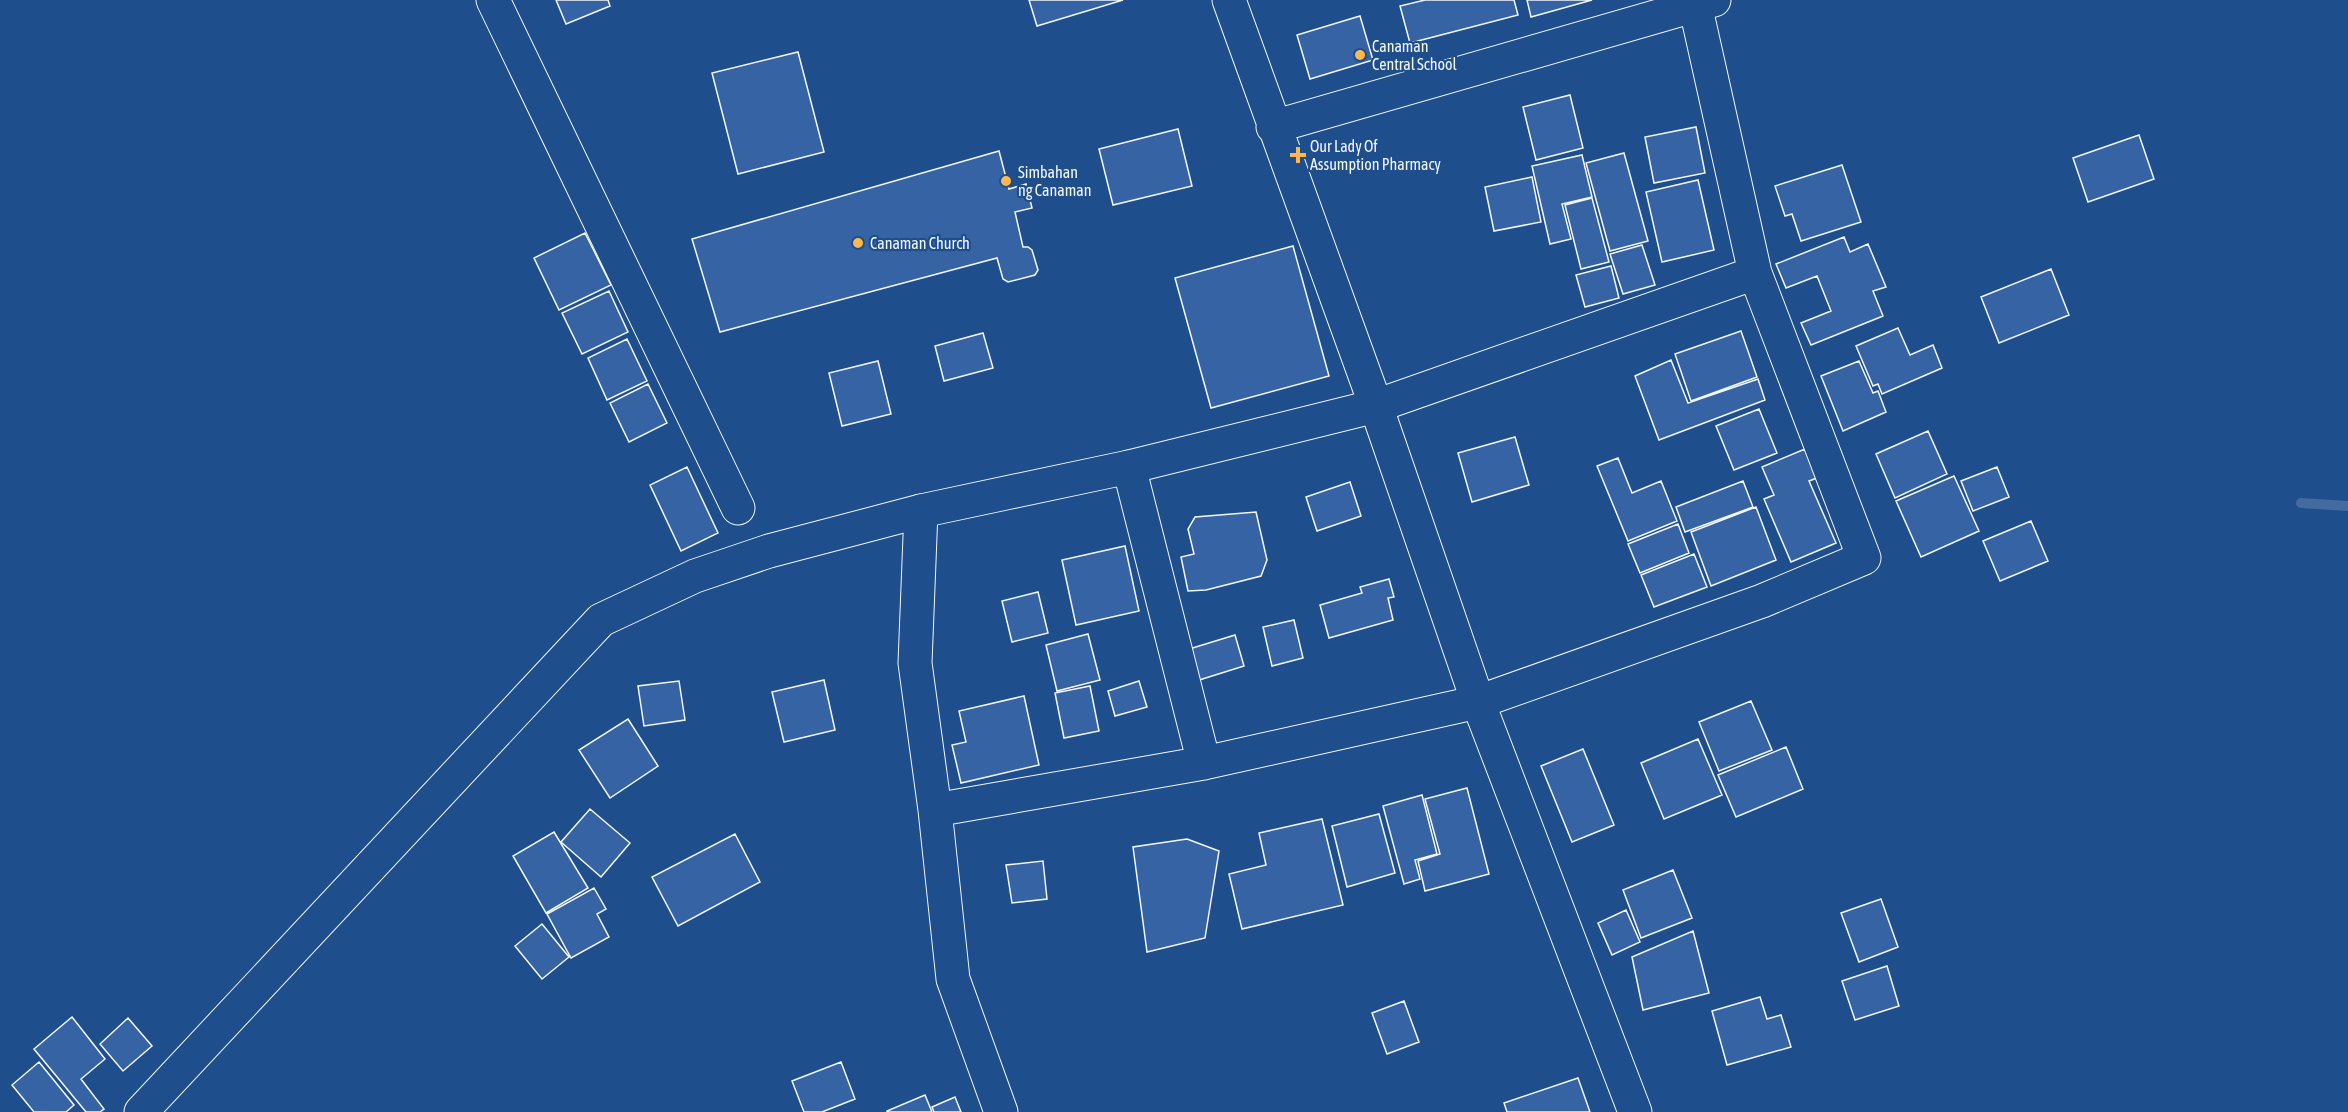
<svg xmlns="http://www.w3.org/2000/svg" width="2348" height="1112" font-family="'Asap Condensed',sans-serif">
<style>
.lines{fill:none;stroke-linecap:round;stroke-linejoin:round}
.stream{stroke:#446ba0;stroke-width:10}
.building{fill:#3563a3;stroke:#f2f6ff;stroke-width:1.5}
.minor-casing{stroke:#f2f6ff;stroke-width:35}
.tertiary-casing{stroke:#f2f6ff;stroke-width:35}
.minor{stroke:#1f4e8c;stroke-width:33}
.tertiary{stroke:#1f4e8c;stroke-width:33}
.poi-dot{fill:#ffb74d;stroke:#1f4e8c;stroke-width:2}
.labels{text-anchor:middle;stroke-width:4.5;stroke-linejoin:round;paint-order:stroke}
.poi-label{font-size:16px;fill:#f2f6ff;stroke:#1f4e8c;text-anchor:start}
</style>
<rect width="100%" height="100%" fill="#1f4e8c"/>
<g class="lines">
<path class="stream" d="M 2301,503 L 2348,506"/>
</g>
<path class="building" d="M 556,0 L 608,0 L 610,6 L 566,24 Z
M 1029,0 L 1123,0 L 1037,26 Z
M 1425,0 L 1514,0 L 1518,15 L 1410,43 L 1400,6 Z
M 1527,0 L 1592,0 L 1531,17 Z
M 1360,16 L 1373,60 L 1310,79 L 1297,35 Z
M 798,52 L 824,152 L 738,174 L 712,73 Z
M 1570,95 L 1583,148 L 1536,160 L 1523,107 Z
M 1696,127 L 1705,173 L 1654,183 L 1645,137 Z
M 1178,129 L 1192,186 L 1113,205 L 1099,149 Z
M 2139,135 L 2154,179 L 2088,202 L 2073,158 Z
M 999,151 L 1009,189 L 1026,184 L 1032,208 L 1015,212 L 1023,247 L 1028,247 L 1032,250 L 1038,270 L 1035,275 L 1008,282 L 1003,279 L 997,258 L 720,332 L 692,239 Z
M 1624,153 L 1648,241 L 1610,251 L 1586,163 Z
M 1582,155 L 1592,197 L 1562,204 L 1571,239 L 1550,244 L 1532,166 Z
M 1842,165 L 1861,222 L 1801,241 L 1792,214 L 1785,216 L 1775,186 Z
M 1532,177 L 1541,222 L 1494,231 L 1485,187 Z
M 1698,180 L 1714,250 L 1662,262 L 1646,192 Z
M 1592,198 L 1609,262 L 1581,269 L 1565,205 Z
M 585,233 L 611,285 L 559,310 L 534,258 Z
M 1844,237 L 1850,252 L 1868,244 L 1886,287 L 1873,291 L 1883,316 L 1811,345 L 1801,323 L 1831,311 L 1817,276 L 1786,288 L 1776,264 Z
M 1642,245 L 1655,285 L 1623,294 L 1610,254 Z
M 1293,246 L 1329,376 L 1211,408 L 1175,278 Z
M 1611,266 L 1619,298 L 1585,307 L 1576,275 Z
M 2051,269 L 2069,315 L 1999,343 L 1981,297 Z
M 609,291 L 628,332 L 582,354 L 562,313 Z
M 1898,328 L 1910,355 L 1933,345 L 1942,368 L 1882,394 L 1878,384 L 1873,386 L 1856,346 Z
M 1741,331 L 1757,377 L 1691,401 L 1675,354 Z
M 983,333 L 993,368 L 944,381 L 935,346 Z
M 627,339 L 647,381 L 607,400 L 588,358 Z
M 1671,360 L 1688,403 L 1758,379 L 1765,400 L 1659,440 L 1635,376 Z
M 878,361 L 891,414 L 842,426 L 829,373 Z
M 1859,361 L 1873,393 L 1878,391 L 1886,412 L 1843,431 L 1821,376 Z
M 648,384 L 667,423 L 629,442 L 610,403 Z
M 1759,409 L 1777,453 L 1734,470 L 1716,426 Z
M 1928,431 L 1947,474 L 1895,498 L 1876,454 Z
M 1515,437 L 1529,485 L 1472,502 L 1458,453 Z
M 1805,449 L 1817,478 L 1809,481 L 1836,543 L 1791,562 L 1764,499 L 1774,495 L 1762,467 Z
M 1618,458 L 1632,493 L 1661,481 L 1677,521 L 1628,541 L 1597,466 Z
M 687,467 L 718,533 L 681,551 L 650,485 Z
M 1997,467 L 2009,497 L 1973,511 L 1961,481 Z
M 1954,476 L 1979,531 L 1921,557 L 1896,501 Z
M 1743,481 L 1753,507 L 1685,532 L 1676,507 Z
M 1350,482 L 1361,516 L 1317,531 L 1306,497 Z
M 1756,507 L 1776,560 L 1711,586 L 1691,532 Z
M 1256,512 L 1267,560 L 1261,576 L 1206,590 L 1188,591 L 1181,557 L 1194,554 L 1188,529 L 1195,517 Z
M 2031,521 L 2048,561 L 2000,581 L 1983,541 Z
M 1678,524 L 1689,553 L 1640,573 L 1628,544 Z
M 1125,546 L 1139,611 L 1076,625 L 1062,560 Z
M 1694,554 L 1707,587 L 1654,607 L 1641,575 Z
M 1389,579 L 1394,597 L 1388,598 L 1393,620 L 1329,638 L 1320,605 L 1362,593 L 1360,587 Z
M 1038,592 L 1048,633 L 1012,642 L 1002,601 Z
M 1294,620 L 1303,658 L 1272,666 L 1263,627 Z
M 1088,634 L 1100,680 L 1057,691 L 1046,645 Z
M 1235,635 L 1244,666 L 1196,681 L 1186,650 Z
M 824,680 L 835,730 L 784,742 L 772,692 Z
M 679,681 L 685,720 L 644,726 L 638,686 Z
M 1139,681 L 1147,707 L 1115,716 L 1108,691 Z
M 1090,686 L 1099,731 L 1064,738 L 1055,693 Z
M 1024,696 L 1039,765 L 961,783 L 952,745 L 966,742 L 959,711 Z
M 1751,701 L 1772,750 L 1719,771 L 1699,722 Z
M 628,719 L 658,766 L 610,798 L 579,750 Z
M 1698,739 L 1722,795 L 1664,819 L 1641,763 Z
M 1786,747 L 1803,789 L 1736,817 L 1718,775 Z
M 1583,749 L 1614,825 L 1572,842 L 1541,766 Z
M 1467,788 L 1489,874 L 1425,891 L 1418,861 L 1440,854 L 1425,799 Z
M 1422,795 L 1437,854 L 1415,860 L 1420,879 L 1404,884 L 1383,806 Z
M 590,809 L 630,843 L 601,877 L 561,842 Z
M 1379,814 L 1395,873 L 1347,887 L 1332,826 Z
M 1322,819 L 1343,905 L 1242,929 L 1229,874 L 1266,865 L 1259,833 Z
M 554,832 L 588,888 L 546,913 L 513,856 Z
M 735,834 L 760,882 L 678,926 L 652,877 Z
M 1187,839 L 1219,851 L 1205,938 L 1147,952 L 1133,847 Z
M 1043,861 L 1047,899 L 1012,903 L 1006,865 Z
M 1673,870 L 1692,918 L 1641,938 L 1623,890 Z
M 594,888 L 606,909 L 597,914 L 609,937 L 571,958 L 547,914 Z
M 1881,899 L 1898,947 L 1859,962 L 1841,913 Z
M 1626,910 L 1640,942 L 1612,955 L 1598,923 Z
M 542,924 L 569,957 L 542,979 L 515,946 Z
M 1693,931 L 1709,993 L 1643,1010 L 1632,957 Z
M 1887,966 L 1899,1006 L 1855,1020 L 1842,981 Z
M 1760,997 L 1767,1019 L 1781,1015 L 1791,1047 L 1727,1065 L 1712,1011 Z
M 1404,1001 L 1419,1042 L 1387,1054 L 1372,1013 Z
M 72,1017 L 105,1059 L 81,1079 L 104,1109 L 100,1112 L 86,1112 L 34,1049 Z
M 128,1018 L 152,1046 L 123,1071 L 100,1044 Z
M 39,1062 L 74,1105 L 66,1112 L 34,1112 L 12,1085 Z
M 841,1062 L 855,1099 L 822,1112 L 804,1112 L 792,1081 Z
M 1578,1078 L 1590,1112 L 1507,1112 L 1504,1103 Z
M 925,1095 L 932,1112 L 887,1112 L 887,1111 Z
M 955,1097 L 961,1112 L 934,1112 L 932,1107 Z"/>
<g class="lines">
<defs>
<path id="minor" d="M 493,0 L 738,508
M 1376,406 L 1755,273
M 1129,467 L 1204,763
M 921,511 L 915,663 L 935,810 L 953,979 L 1001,1112
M 935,810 L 1204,763 L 1478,702 L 1762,601 L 1864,558 L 1755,273 L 1694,0"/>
<path id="tertiary" d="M 1229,0 L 1376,406 L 1478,702 L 1635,1112
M 1273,127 L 1714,0
M 141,1112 L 601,620 L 695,576 L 769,551 L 921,511 L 1129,467 L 1376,406"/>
</defs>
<use href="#minor" class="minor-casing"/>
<use href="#tertiary" class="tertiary-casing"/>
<use href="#minor" class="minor"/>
<use href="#tertiary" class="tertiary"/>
</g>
<g class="poi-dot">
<circle cx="1360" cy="55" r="6"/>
<path d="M1295 146h6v6h6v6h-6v6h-6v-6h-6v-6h6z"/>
<circle cx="1006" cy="181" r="6"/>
<circle cx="858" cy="243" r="6"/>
</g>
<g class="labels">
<g class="poi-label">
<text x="1372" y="52">Canaman<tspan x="1372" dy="18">Central School</tspan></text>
<text x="1310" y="152">Our Lady Of<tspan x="1310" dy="18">Assumption Pharmacy</tspan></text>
<text x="1018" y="178">Simbahan<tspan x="1018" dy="18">ng Canaman</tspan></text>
<text x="870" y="249">Canaman Church</text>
</g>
</g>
</svg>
